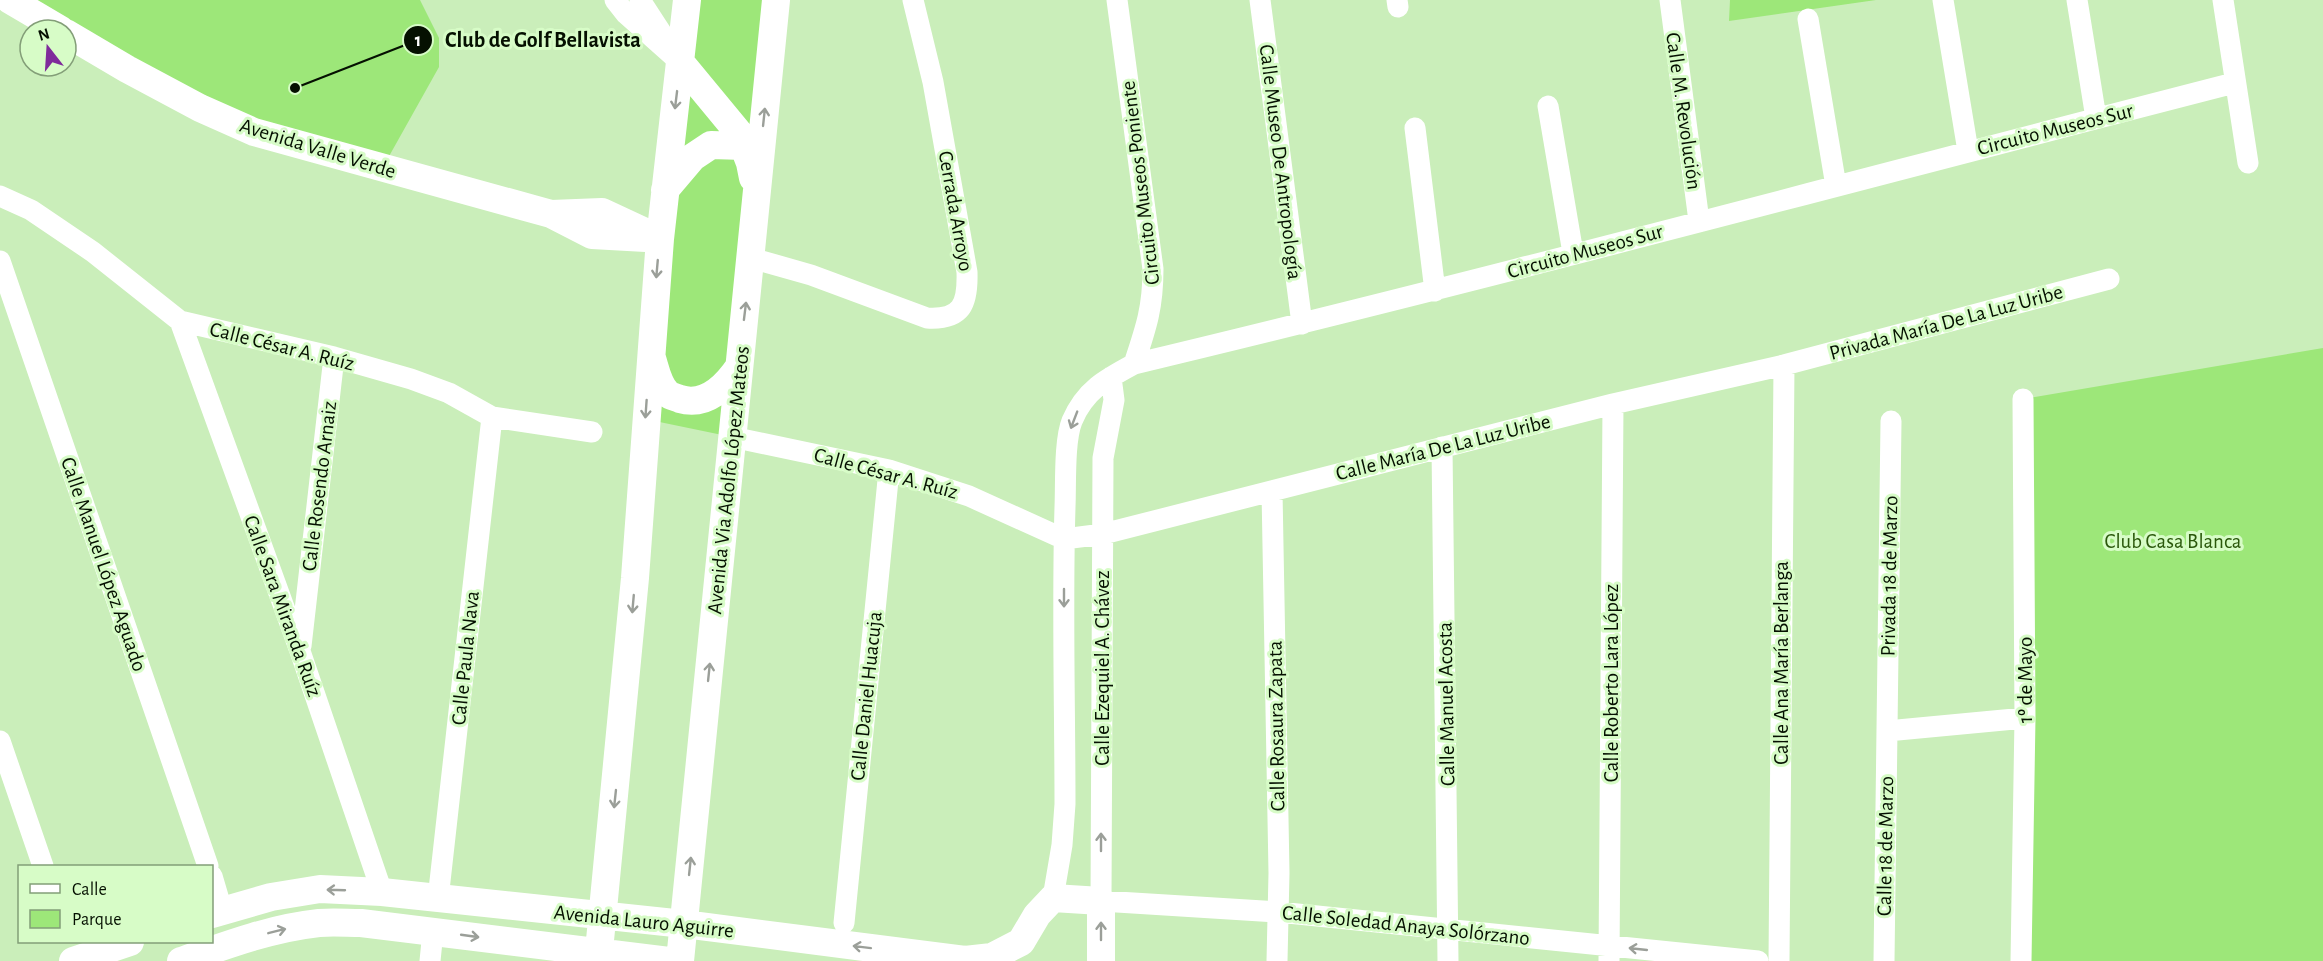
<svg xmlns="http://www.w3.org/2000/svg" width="2323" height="961" font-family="'Alegreya Sans',sans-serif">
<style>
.green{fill:#9de779}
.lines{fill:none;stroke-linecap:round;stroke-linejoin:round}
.street{stroke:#fff;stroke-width:21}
.secondary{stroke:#fff;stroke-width:28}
.oneway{stroke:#9b9f99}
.labels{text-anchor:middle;stroke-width:6;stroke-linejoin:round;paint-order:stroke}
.street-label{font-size:21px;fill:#051001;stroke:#d7fcc7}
.park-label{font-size:21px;fill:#2a580b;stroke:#d7fcc7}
.leader{fill:none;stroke:#051001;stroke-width:2}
.callout-dot{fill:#051001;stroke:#d7fcc7;stroke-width:2}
.mark-label{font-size:18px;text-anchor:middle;font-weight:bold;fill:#fff}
.callout-label{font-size:22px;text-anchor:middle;font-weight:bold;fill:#051001;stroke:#d7fcc7;stroke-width:6;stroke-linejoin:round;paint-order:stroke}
</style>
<rect width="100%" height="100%" fill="#caeeba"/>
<path class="green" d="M 10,0 L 420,0 L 439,38 L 439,67 L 383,167 L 254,132 Z
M 687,0 L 776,0 L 732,437 L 645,419 Z
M 1730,0 L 1876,0 L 1729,21 Z
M 2323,348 L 2323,961 L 2021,961 L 2023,399 Z"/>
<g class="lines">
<path class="street" d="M 615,0 L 626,14 L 681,63
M 640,0 L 666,40
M 1117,0 L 1153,269 C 1153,308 1146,328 1134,364
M 1260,0 L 1302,324
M 1397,0 L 1398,7
M 1670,0 L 1699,221
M 1943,0 L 1968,151
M 2077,0 L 2096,118
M 2223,0 L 2248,163
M 1808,19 L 1836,186
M 1548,106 L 1573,253
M 1415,128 L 1435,291
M 0,196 L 31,210 L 93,252 L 180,321 L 334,357 L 411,379 L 449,393 L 492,417 L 592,432
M 751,258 L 811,275 L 927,318 C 962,320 968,304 967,272 L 933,82 L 913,0
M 0,261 L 208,866
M 180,321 L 300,651 L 382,892
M 1111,377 L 1114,400 L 1103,458 L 1101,901 L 1278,912 L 1758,961
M 732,437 L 889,470 L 969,496 L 1064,539 L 1103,534 L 1613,404 L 1784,365 L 2109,279
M 1442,447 L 1448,961
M 1272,491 L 1279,873 L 1277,961
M 301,646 L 334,357
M 1887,731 L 2025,718
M 0,741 L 43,866
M 212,876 L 222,910
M 1053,898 L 1062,845 L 1065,804 C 1065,706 1062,606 1065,507 C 1066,484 1064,441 1072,421 C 1085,390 1106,379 1134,364 C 1502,276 1868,177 2234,83
M 438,899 L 492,417
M 844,923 L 889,470
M 430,961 L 433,931
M 1609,961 L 1613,404
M 1779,961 L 1784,365
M 1884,961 L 1891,421
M 2021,961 L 2025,718 L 2023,399"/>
<path class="secondary" d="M 10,0 L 61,30
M 66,33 L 127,69 L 200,108 L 254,132 L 551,214 L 602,212 L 660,239
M 681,63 L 738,132 L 750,163 L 753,178
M 665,190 L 693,157 L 711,145 L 744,146
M 553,215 L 592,235 L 646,238
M 652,358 C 656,371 658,384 667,393 C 671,397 676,397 680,399 C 706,407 726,386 739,367
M 212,914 L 271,897 L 320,889 L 382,892 L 684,924 L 965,960 L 992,957 L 1021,942 L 1037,915 L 1053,898 L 1101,901 L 1101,961
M 73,961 L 130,942
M 181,961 C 226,945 272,928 319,923 C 333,922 347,923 361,923 L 669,961
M 598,961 L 635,578 L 660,239 L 687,0
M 680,961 L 776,0"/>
</g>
<defs><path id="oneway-shaft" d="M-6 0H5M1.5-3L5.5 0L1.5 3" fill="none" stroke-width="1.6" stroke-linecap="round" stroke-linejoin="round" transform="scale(1.5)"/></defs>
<g class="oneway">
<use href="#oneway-shaft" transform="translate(676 100) rotate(97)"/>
<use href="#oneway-shaft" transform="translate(764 117) rotate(-84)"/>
<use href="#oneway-shaft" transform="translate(657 269) rotate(95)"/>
<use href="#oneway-shaft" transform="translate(745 311) rotate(-83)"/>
<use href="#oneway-shaft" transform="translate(646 409) rotate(94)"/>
<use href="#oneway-shaft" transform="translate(1074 420) rotate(111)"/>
<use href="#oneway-shaft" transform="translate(1064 598) rotate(90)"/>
<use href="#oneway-shaft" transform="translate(633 604) rotate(95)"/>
<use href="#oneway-shaft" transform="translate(709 672) rotate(-84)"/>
<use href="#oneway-shaft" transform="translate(615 799) rotate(96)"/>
<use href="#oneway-shaft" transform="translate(1101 842) rotate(-90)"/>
<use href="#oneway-shaft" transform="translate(690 866) rotate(-84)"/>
<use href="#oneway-shaft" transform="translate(336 890) rotate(-178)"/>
<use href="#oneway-shaft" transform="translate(277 931) rotate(-14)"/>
<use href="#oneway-shaft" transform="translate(1101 931) rotate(-90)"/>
<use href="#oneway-shaft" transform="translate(470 936) rotate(8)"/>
<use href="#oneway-shaft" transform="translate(862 947) rotate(-173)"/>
<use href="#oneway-shaft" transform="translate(1638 949) rotate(-174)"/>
</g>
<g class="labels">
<g class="street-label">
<text transform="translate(1684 111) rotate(82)" y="7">Calle M. Revolución</text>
<text transform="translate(2055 129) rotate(-14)" y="7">Circuito Museos Sur</text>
<text transform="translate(318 148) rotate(17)" y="7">Avenida Valle Verde</text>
<text transform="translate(1281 162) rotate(83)" y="7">Calle Museo De Antropología</text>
<text transform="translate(1140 183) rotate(-97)" y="7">Circuito Museos Poniente</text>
<text transform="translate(956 211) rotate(80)" y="7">Cerrada Arroyo</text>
<text transform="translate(1585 251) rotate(-15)" y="7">Circuito Museos Sur</text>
<text transform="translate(1946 322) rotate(-15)" y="7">Privada María De La Luz Uribe</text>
<text transform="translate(282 346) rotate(14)" y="7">Calle César A. Ruíz</text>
<text transform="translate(1443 447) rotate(-14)" y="7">Calle María De La Luz Uribe</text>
<text transform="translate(886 473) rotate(15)" y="7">Calle César A. Ruíz</text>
<text transform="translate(728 480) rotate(-84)" y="7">Avenida Via Adolfo López Mateos</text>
<text transform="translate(319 486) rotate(-83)" y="7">Calle Rosendo Arnaiz</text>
<text transform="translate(104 564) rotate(71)" y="7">Calle Manuel López Aguado</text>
<text transform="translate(1889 576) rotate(-89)" y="7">Privada 18 de Marzo</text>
<text transform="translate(283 606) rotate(70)" y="7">Calle Sara Miranda Ruíz</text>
<text transform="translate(465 658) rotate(-84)" y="7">Calle Paula Nava</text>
<text transform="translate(1781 663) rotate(-90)" y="7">Calle Ana María Berlanga</text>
<text transform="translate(1102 668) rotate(-90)" y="7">Calle Ezequiel A. Chávez</text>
<text transform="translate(2025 680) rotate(-90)" y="7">1º de Mayo</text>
<text transform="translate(1611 683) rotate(-90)" y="7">Calle Roberto Lara López</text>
<text transform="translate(866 696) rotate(-84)" y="7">Calle Daniel Huacuja</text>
<text transform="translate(1446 704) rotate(-91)" y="7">Calle Manuel Acosta</text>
<text transform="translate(1276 726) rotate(-91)" y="7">Calle Rosaura Zapata</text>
<text transform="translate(1885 846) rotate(-89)" y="7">Calle 18 de Marzo</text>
<text transform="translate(644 921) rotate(6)" y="7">Avenida Lauro Aguirre</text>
<text transform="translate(1406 925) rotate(6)" y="7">Calle Soledad Anaya Solórzano</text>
</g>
<g class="park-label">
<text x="2173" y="548">Club Casa Blanca</text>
</g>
</g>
<path class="leader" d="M295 88L418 40"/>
<g class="callout-dot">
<circle cx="295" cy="88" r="6"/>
<circle cx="418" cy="40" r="15"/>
</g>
<g class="mark-label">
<text x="418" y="46">1</text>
</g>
<g class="callout-label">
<text x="543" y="47">Club de Golf Bellavista</text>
</g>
<rect x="18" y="865" width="195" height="78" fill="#d7fcc7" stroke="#839e78" stroke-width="1.5"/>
<rect x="30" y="884" width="30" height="9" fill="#ffffff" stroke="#839e78" stroke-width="1.5"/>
<text x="72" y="895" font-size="18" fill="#051001">Calle</text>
<rect x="30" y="910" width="30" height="18" fill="#9de779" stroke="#839e78" stroke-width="1.5"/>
<text x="72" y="925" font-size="18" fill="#051001">Parque</text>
<g transform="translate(48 48) rotate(343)"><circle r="28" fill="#d7fcc7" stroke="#839e78" stroke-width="1.5"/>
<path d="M0-4.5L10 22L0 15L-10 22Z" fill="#7f2b9b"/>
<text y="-9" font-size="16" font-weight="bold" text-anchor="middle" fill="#051001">N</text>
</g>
</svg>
